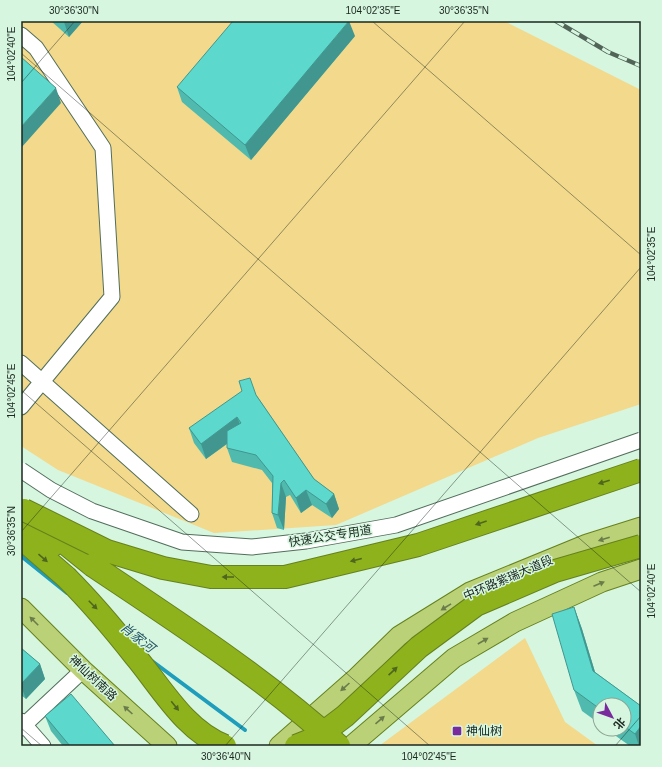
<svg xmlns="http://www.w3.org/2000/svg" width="662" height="767" font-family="Helvetica,'Noto Sans SC',sans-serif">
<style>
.green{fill:#f2d98b}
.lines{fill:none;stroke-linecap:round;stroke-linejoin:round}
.stream{stroke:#1e9ebc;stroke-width:4}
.minor-casing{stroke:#526e5b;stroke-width:17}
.major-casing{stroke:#66811d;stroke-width:21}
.highway-casing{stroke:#66811d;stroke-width:24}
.minor{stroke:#fff;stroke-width:15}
.major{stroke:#bbd177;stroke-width:19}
.highway{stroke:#8eb21c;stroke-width:22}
.rail-casing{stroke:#526458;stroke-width:4.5}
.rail{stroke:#d6f6e0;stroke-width:3;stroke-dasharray:9;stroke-linecap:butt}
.minor-bridge-casing{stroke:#526e5b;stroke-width:17;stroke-linecap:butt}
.highway-bridge-casing{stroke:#66811d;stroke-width:24;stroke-linecap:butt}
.minor-bridge{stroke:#fff;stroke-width:15}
.highway-bridge{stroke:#8eb21c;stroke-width:22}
.wall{fill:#50baaf}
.shaded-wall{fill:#41978f}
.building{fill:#5dd8cc;stroke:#41978f}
.oneway{fill:#4f661e}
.oneway2{fill:#6b7c4b}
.ticks{fill:none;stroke:#1b271f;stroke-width:1;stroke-opacity:0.45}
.poi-dot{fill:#792a9c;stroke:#d6f6e0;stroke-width:1.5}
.labels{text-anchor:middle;stroke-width:3;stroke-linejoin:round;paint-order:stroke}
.street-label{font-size:12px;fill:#1b271f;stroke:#d6f6e0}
.poi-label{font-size:12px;fill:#1b271f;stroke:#d6f6e0;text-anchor:start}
.water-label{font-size:13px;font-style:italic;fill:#275764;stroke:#d6f6e0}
.neatline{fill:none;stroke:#1b271f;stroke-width:1.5}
.ticks-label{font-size:10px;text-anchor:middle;fill:#1b271f}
</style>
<rect width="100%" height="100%" fill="#d6f6e0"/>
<path class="green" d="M 21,21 L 504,21 L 641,90 L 641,404 L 538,438 L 336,525 L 214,533 L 58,470 L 21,446 Z
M 525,638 L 565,722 L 598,746 L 379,746 Z"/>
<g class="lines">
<path class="stream" d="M 21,556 L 67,593
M 152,661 L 245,730"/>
<defs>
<path id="minor" d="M 21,35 L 36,48 L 103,148 L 112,297 L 21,407
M 21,363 L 191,514
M 21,721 L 43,746
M 21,728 L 83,670"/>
<path id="major" d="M 21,608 L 83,670 L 167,746
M 279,746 L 355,679 L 399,636 L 470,592 L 587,544 L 641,527
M 351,746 L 454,658 L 515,622 L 602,582 L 641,569"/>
<path id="highway" d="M 41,524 L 92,565
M 21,527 L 53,545
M 21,538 L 66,577"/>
</defs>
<use href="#minor" class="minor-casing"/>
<use href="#major" class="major-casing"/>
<use href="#highway" class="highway-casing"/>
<use href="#minor" class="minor"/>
<use href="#major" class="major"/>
<use href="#highway" class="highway"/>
<defs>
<path id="rail" d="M 556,21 L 608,52 L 641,66"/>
</defs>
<use href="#rail" class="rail-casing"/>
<use href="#rail" class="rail"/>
<defs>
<path id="minor-bridge" d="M 21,470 L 51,490 L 92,511 L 182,542 L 252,547 L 306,541 L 396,525 L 641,440"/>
<path id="highway-bridge" d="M 24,510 L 107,551 L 163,568 L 211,577 L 285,577 L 418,545 L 641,470
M 92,565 C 177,622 263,677 339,746
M 66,577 C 91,602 113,628 135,656 C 161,687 185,731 225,746
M 296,746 L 316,738 L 345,716 L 419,647 L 476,605 L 555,571 L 641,546"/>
</defs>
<use href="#minor-bridge" class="minor-bridge-casing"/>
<use href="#highway-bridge" class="highway-bridge-casing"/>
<use href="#minor-bridge" class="minor-bridge"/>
<use href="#highway-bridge" class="highway-bridge"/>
</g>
<path class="wall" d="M 51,21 L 83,21 L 69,37 Z
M 355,36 L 251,160 L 182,102 L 177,87 Z
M 257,396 L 314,479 L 334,494 L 339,509 L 332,518 L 312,505 L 301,513 L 290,495 L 286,497 L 284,530 L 277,528 L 272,513 L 272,483 L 262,470 L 232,462 L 227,448 L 227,444 L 206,459 L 194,443 L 189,428 Z
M 574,607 L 582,629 L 595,672 L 641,706 L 641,746 L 630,746 L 606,729 L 624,729 L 624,705 L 600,705 L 600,724 L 582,711 L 574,690 Z
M 21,648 L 40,664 L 45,679 L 26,699 L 21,695 Z
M 45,716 L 115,746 L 63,746 L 51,731 Z"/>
<path class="shaded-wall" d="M 64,21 L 83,21 L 69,37 L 64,22 Z
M 349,21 L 355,36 L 251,160 L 245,145 Z
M 56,88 L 61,103 L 21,148 L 21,127 Z
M 237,417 L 243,432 L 206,459 L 201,444 Z
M 281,483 L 286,497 L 284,530 L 278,515 Z
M 306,490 L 312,505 L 301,513 L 296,498 Z
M 334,494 L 339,509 L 332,518 L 326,504 Z
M 574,607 L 582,629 L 601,692 L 593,671 Z
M 40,664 L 45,679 L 26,699 L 21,686 L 21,684 Z
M 641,726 L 641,746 L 639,746 L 635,734 Z"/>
<path class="building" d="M 233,21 L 349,21 L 245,145 L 177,87 Z
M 21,57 L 56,88 L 21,127 Z
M 250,378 L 256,395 L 314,479 L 334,494 L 326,504 L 306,490 L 296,498 L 284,480 L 281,483 L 278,515 L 272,513 L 273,476 L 256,455 L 227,448 L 227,431 L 241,423 L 237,417 L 201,444 L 189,428 L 242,391 L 239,381 Z
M 574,607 L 593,671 L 641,706 L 641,726 L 635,734 L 624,726 L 624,705 L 600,705 L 600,709 L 574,690 L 552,614 Z
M 21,648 L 40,664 L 21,684 Z
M 71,694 L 115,746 L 70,746 L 45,716 Z"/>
<defs><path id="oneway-solid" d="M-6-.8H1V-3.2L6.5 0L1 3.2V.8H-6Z"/></defs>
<g class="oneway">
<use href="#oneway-solid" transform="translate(604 482) rotate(163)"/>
<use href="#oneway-solid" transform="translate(481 523) rotate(161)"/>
<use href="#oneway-solid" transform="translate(43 558) rotate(41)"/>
<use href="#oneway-solid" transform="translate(356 560) rotate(166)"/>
<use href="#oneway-solid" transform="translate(228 577) rotate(180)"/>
<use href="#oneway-solid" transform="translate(93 605) rotate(45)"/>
<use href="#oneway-solid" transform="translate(393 671) rotate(-43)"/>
<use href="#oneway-solid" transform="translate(175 706) rotate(51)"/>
</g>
<g class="oneway2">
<use href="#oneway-solid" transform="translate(604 539) rotate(163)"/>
<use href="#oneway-solid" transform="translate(599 584) rotate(-23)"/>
<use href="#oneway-solid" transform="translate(446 607) rotate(148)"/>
<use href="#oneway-solid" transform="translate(34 621) rotate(-135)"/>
<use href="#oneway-solid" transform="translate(483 641) rotate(-30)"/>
<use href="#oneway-solid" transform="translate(345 687) rotate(138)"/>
<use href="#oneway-solid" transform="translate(128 710) rotate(-138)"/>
<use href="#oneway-solid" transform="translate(380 720) rotate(-41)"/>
</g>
<path class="ticks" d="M 372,21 L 641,255M 21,53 L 641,592M 21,83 L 75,21M 21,390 L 430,746M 21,532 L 465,21M 21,728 L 42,746M 225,746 L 641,267M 615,746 L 641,716"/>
<rect class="poi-dot" x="452" y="726" width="10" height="10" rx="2"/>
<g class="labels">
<g class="street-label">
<text transform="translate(330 536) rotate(-9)" y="4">快速公交专用道</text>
<text transform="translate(508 578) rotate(-23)" y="4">中环路紫瑞大道段</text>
<text transform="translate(93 678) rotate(43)" y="4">神仙树南路</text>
</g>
<g class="poi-label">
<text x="466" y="735">神仙树</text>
</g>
<g class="water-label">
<text transform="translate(138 637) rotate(38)" y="5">肖家河</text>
</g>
</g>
<rect width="662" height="767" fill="none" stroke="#d6f6e0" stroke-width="44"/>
<g transform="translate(612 717) rotate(131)"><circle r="19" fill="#d6f6e0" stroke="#8ba393"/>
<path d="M0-3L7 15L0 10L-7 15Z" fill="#792a9c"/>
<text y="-6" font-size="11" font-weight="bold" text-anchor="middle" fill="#1b271f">北</text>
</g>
<rect x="22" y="22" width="618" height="723" class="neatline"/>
<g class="ticks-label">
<text x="74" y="14">30°36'30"N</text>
<text x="373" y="14">104°02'35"E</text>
<text x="464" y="14">30°36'35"N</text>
<text transform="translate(11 54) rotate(-90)" y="4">104°02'40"E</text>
<text transform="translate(651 254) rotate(-90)" y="4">104°02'35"E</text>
<text transform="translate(11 391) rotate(-90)" y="4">104°02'45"E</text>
<text transform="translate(11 531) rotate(-90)" y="4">30°36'35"N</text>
<text transform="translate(651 591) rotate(-90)" y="4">104°02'40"E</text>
<text x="226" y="760">30°36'40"N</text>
<text x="429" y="760">104°02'45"E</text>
</g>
</svg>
